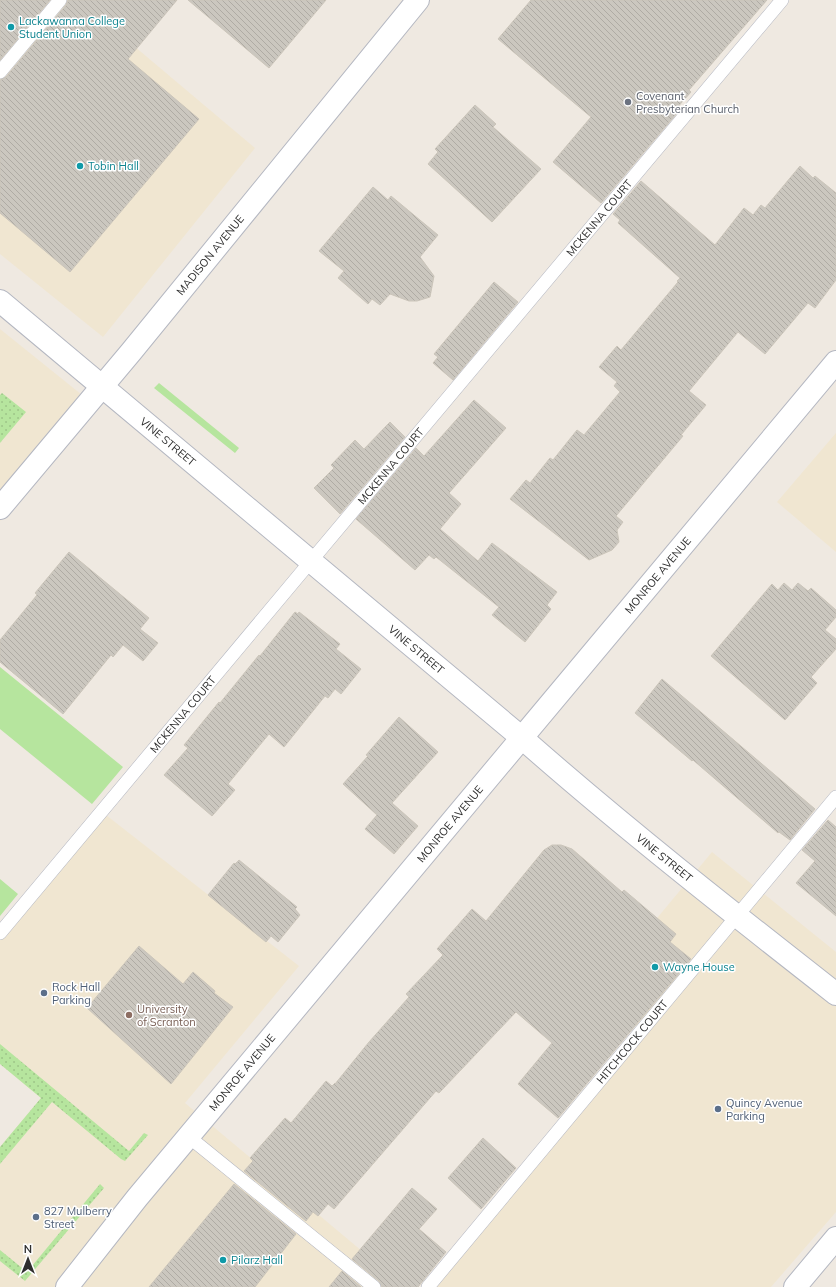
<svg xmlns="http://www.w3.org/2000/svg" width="836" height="1287" font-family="Mulish,sans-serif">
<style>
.education{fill:#f0e6d1}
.grass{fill:#b6e59e}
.garden{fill:url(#garden-dots)}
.building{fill:url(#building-back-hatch);stroke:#cbc5ba}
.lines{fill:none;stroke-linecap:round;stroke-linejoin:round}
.lane-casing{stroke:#b4b7c1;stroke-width:14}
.street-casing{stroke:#b4b7c1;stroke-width:24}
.lane{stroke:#fff;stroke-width:13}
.street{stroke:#fff;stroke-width:22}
.culture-dot{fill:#0f9aa8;stroke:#fff;stroke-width:1.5}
.worship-dot{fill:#6b7280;stroke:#fff;stroke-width:1.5}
.service-dot{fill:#5c6f8a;stroke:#fff;stroke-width:1.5}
.education-dot{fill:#8d6e63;stroke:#fff;stroke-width:1.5}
.labels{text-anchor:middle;stroke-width:3;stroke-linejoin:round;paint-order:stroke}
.culture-label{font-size:11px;fill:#0d838f;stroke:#fff;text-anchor:start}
.worship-label{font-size:11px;fill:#5b616d;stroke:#fff;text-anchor:start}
.street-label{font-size:11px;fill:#2e2e2e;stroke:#fff}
.service-label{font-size:11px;fill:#4e5e75;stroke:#fff;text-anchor:start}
.education-label{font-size:11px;fill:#785e54;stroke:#fff;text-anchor:start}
</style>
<defs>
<pattern id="garden-dots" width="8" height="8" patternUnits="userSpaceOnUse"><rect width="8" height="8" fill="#b6e59e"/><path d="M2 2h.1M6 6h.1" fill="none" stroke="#9dc588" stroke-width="1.8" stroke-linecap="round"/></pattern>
<pattern id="building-back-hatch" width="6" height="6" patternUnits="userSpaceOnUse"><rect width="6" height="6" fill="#cbc7bf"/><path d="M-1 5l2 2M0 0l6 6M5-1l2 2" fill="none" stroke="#afaba4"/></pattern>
</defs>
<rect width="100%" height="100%" fill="#efe9e1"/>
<path class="education" d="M 0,0 L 85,0 L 83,3 L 255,148 L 103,337 L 0,254 Z
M 0,329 L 97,407 L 0,521 Z
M 836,433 L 836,552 L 777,502 Z
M 97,808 L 299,966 L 185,1103 L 405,1287 L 0,1287 L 0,1147 L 41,1098 L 0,1064 L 0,925 Z
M 712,852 L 836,952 L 836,1212 L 771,1287 L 435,1287 L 647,1034 L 594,994 Z"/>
<path class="grass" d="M 159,383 L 239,448 L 235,453 L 154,388 Z
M 0,667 L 123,767 L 92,804 L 0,729 Z
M 0,879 L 18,894 L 0,916 Z"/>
<path class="garden" d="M 2,393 L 26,412 L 0,443 L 0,395 Z
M 0,1044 L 129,1151 L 144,1133 L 148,1135 L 125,1161 L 121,1159 L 52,1102 L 0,1164 L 0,1147 L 41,1098 L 0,1064 Z
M 100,1184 L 104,1188 L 25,1281 L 0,1261 L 0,1250 L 27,1272 Z"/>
<path class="building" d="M 0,0 L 50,0 L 0,60 Z
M 68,0 L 177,0 L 128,59 L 199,119 L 70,272 L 0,213 L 0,80 L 6,77 L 66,5 Z
M 188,0 L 326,0 L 269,68 Z
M 531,0 L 767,0 L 689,90 L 691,92 L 675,110 L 677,113 L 601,203 L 553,162 L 591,117 L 498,39 Z
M 475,105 L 496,124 L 493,127 L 541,169 L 492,222 L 428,164 L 438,152 L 435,149 Z
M 800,166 L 813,178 L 815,176 L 836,193 L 836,280 L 815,308 L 808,303 L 765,354 L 738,332 L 689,391 L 706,405 L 681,435 L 683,436 L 616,516 L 623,522 L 617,530 L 619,542 L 612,550 L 589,560 L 510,499 L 526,480 L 530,483 L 550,458 L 553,460 L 577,430 L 584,435 L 620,392 L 614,386 L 617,382 L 599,367 L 617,346 L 621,350 L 678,282 L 677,281 L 680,278 L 618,223 L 620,220 L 613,214 L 641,181 L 715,245 L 744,208 L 753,215 L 761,205 L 765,208 Z
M 373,187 L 388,200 L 391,196 L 438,235 L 420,257 L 434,276 L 430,297 L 417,301 L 409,301 L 390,294 L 380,305 L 372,299 L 368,304 L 338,278 L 344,271 L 319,251 Z
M 494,282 L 518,302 L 453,380 L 433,363 L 438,357 L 434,354 Z
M 474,400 L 506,428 L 449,493 L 461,504 L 440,529 L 478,561 L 492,543 L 557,592 L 547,605 L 551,609 L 525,642 L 492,615 L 499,607 L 436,557 L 434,559 L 429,555 L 415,570 L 356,519 L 416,448 L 424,456 Z
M 390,422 L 405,437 L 340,514 L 314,488 L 334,468 L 331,465 L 355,440 L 364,449 Z
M 69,552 L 149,618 L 140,629 L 158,643 L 143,661 L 123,645 L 113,657 L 111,655 L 63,714 L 0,662 L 0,640 L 37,595 L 35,593 Z
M 784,583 L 792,590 L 798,583 L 808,591 L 811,588 L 836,610 L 836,617 L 825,630 L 836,639 L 836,649 L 811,677 L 817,683 L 785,720 L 711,656 L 772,584 L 778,590 Z
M 295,612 L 298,614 L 299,612 L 340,644 L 336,649 L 361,669 L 341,694 L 335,689 L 328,698 L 325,696 L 284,747 L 269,734 L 228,784 L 235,790 L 212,816 L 164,775 L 188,748 L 184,745 L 219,702 L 220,703 L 259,655 L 260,656 Z
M 662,679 L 815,809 L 790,840 L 779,832 L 778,833 L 693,760 L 692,761 L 635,713 Z
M 399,717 L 438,752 L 392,803 L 418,826 L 394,854 L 365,829 L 377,815 L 343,784 L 368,756 L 366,755 Z
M 828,820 L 836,827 L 836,916 L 796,883 L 815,861 L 802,850 Z
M 552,845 L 561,845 L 572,849 L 622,892 L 624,890 L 676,934 L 670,942 L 691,959 L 558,1118 L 518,1084 L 552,1043 L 516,1012 L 439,1093 L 436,1091 L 334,1209 L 328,1204 L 318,1216 L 313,1212 L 306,1221 L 244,1171 L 253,1161 L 250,1158 L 285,1118 L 291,1123 L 326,1081 L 332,1086 L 335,1083 L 335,1084 L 369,1042 L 409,997 L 406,994 L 443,955 L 437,949 L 472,909 L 486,921 L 544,850 Z
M 239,860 L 297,907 L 295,909 L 300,915 L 278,942 L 271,936 L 266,942 L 208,895 L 234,863 L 235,864 Z
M 139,946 L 183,984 L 193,972 L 215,991 L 214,993 L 233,1007 L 171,1084 L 87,1008 Z
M 483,1138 L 516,1168 L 481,1209 L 448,1178 Z
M 234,1184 L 296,1234 L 255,1287 L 149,1287 Z
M 412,1188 L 437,1209 L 419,1229 L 446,1252 L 418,1287 L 382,1287 L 379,1281 L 352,1259 Z
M 342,1271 L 361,1287 L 329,1287 Z"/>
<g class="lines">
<defs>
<g id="lane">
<path d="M 0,72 L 60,0"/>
<path id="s1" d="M 0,933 L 311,561 L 782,0"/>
<path d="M 189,1137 L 374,1287"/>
<path id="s2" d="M 428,1287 L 836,797"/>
</g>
<g id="street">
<path id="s3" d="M 0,301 L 522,738 C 623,827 730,911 836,994"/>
<path id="s4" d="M 0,508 L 131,352 L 418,0"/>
<path id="s5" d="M 67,1287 L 137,1198 L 836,362"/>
<path d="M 795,1287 L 836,1238"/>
</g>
</defs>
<use href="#lane" class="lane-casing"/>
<use href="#street" class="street-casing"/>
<use href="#lane" class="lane"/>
<use href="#street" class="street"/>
</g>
<g class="culture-dot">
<circle cx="11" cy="27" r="4"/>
<circle cx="80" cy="166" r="4"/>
<circle cx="655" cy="967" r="4"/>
<circle cx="223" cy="1260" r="4"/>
</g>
<circle class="worship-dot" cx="628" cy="102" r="4"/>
<g class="service-dot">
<circle cx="44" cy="993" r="4"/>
<circle cx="718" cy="1109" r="4"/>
<circle cx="36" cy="1217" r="4"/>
</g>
<circle class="education-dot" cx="129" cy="1015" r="4"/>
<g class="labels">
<g class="culture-label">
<text x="19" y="25">Lackawanna College<tspan x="19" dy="13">Student Union</tspan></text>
<text x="88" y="170">Tobin Hall</text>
<text x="663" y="971">Wayne House</text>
<text x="231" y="1264">Pilarz Hall</text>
</g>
<g class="worship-label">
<text x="636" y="100">Covenant<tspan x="636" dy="13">Presbyterian Church</tspan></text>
</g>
<g class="street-label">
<text dy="4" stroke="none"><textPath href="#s1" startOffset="933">MCKENNA COURT</textPath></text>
<text dy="4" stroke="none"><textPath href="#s4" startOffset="329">MADISON AVENUE</textPath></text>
<text dy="4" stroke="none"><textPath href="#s3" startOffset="219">VINE STREET</textPath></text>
<text dy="4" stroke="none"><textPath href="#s1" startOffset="609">MCKENNA COURT</textPath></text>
<text dy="4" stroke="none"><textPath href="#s5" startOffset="925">MONROE AVENUE</textPath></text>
<text dy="4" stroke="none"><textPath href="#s3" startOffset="543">VINE STREET</textPath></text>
<text dy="4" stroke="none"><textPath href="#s1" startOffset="285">MCKENNA COURT</textPath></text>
<text dy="4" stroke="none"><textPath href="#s5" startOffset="601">MONROE AVENUE</textPath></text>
<text dy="4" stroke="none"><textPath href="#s3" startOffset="867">VINE STREET</textPath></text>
<text dy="4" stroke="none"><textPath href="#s2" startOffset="319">HITCHCOCK COURT</textPath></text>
<text dy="4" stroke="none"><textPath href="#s5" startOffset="277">MONROE AVENUE</textPath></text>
</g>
<g class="service-label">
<text x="52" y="991">Rock Hall<tspan x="52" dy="13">Parking</tspan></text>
<text x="726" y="1107">Quincy Avenue<tspan x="726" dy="13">Parking</tspan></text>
<text x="44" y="1215">827 Mulberry<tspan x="44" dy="13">Street</tspan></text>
</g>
<g class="education-label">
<text x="137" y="1013">University<tspan x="137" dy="13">of Scranton</tspan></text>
</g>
</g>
<g transform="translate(28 1259)" stroke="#ffffff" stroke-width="3" paint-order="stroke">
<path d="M0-3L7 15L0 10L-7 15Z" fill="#2e2e2e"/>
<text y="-6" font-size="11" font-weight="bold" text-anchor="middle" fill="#2e2e2e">N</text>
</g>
</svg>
